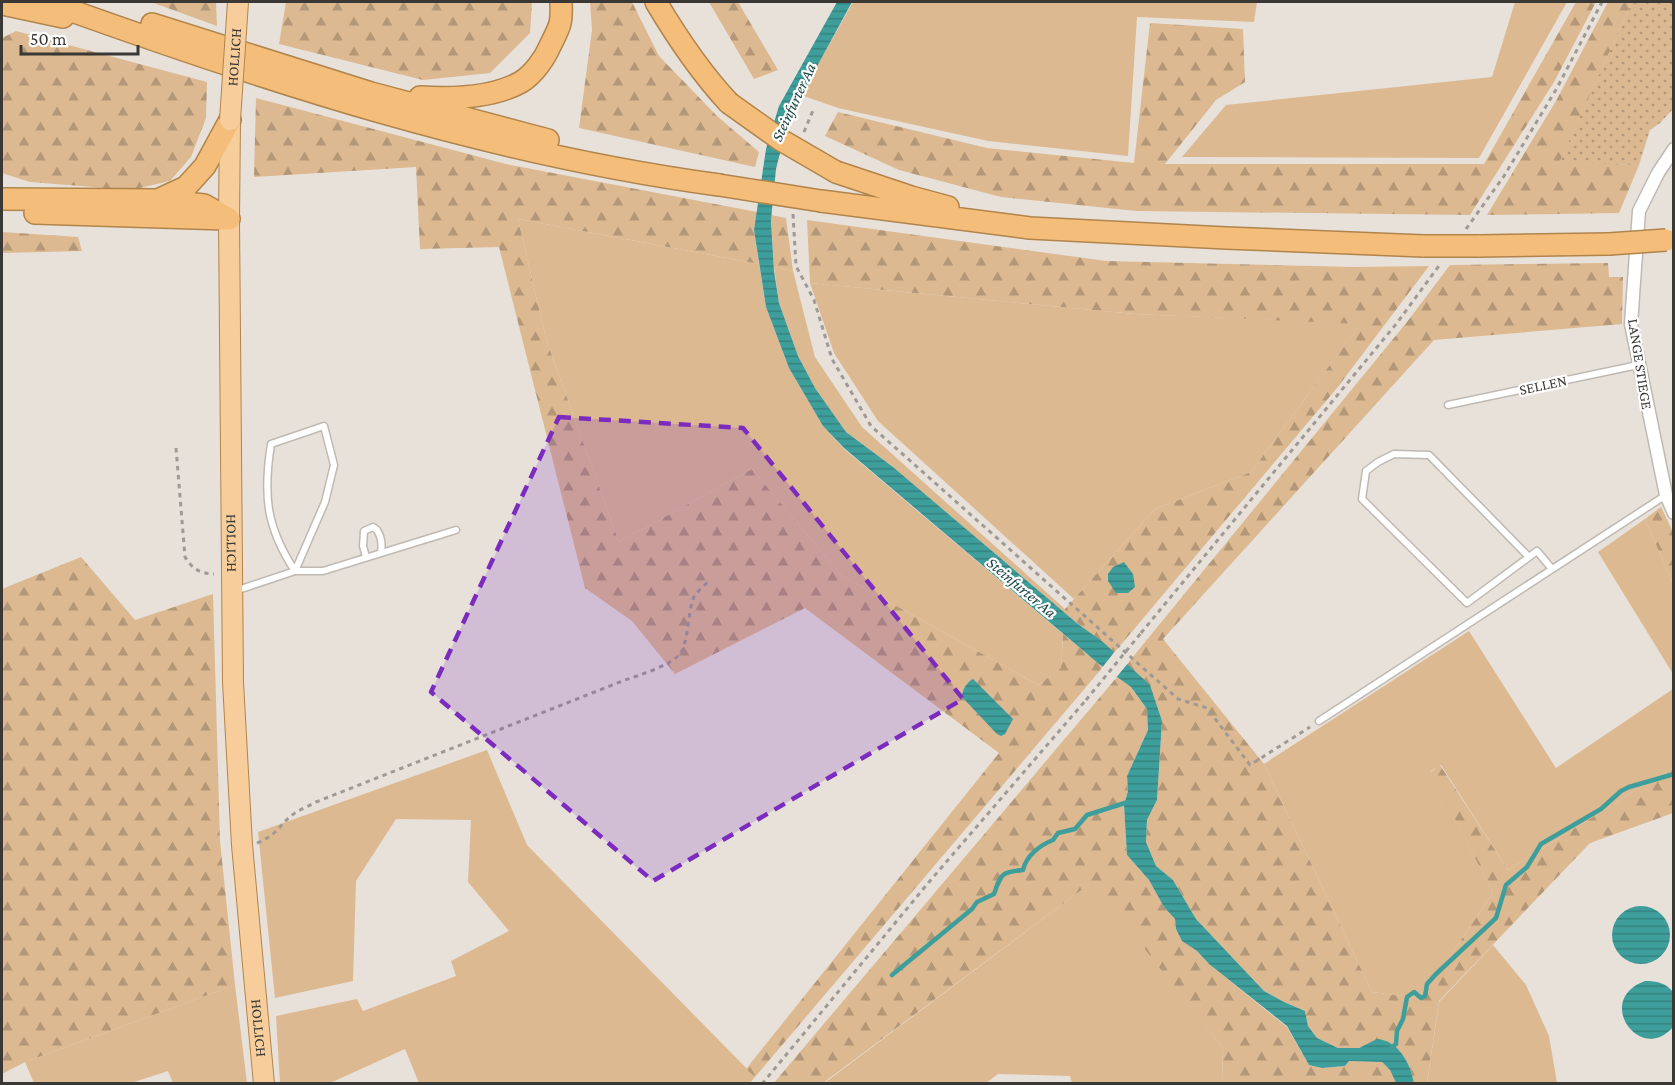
<svg xmlns="http://www.w3.org/2000/svg" width="1675" height="1085" font-family="'Crimson Pro',serif">
<style>
.grass{fill:#dcb991}
.forest{fill:url(#forest-firs)}
.park{fill:url(#park-dots)}
.water{fill:url(#water-rules)}
.pier{fill:#e7e1da}
.lines{fill:none;stroke-linecap:round;stroke-linejoin:round}
.stream{stroke:#3e9e9b;stroke-width:4.5}
.service-casing{stroke:#bfb9b2;stroke-width:9}
.minor-casing{stroke:#bfb9b2;stroke-width:15}
.primary-casing{stroke:#b1844c;stroke-width:22}
.trunk-casing{stroke:#b1844c;stroke-width:24}
.path{stroke:#9f9a95;stroke-width:3;stroke-dasharray:4.5 4.5;stroke-linecap:butt}
.service{stroke:#fff;stroke-width:6}
.minor{stroke:#fff;stroke-width:12}
.primary{stroke:#f7ce9b;stroke-width:20}
.trunk{stroke:#f4be7a;stroke-width:21}
.primary-bridge-casing{stroke:#b1844c;stroke-width:22;stroke-linecap:butt}
.trunk-bridge-casing{stroke:#b1844c;stroke-width:24;stroke-linecap:butt}
.path-bridge{stroke:#9f9a95;stroke-width:3;stroke-dasharray:4.5 4.5;stroke-linecap:butt}
.primary-bridge{stroke:#f7ce9b;stroke-width:20}
.trunk-bridge{stroke:#f4be7a;stroke-width:21}
.marked{fill:#7b2cbf;fill-opacity:0.2;stroke:#7b2cbf;stroke-width:4.5;stroke-dasharray:12 8;stroke-linejoin:round}
.labels{text-anchor:middle;stroke-width:4.5;stroke-linejoin:round;paint-order:stroke}
.street-label{font-size:15px;fill:#3a3835;stroke:#fff}
.water-label{font-size:16px;font-style:italic;fill:#184442;stroke:#fff}
</style>
<defs>
<pattern id="forest-firs" width="22" height="20" patternUnits="userSpaceOnUse" patternTransform="scale(1.5)"><rect width="22" height="20" fill="#dcb991"/><path d="M5 1l3.5 6h-7zM16 11l3.5 6h-7z" fill="#b39777"/></pattern>
<pattern id="park-dots" width="8" height="8" patternUnits="userSpaceOnUse" patternTransform="scale(1.5)"><rect width="8" height="8" fill="#dcb991"/><path d="M2 2h.1M6 6h.1" fill="none" stroke="#b39777" stroke-width="1.8" stroke-linecap="round"/></pattern>
<pattern id="water-rules" width="6" height="5" patternUnits="userSpaceOnUse" patternTransform="scale(1.5)"><rect width="6" height="5" fill="#3e9e9b"/><path d="M0 2.5h6" fill="none" stroke="#35827f"/></pattern>
</defs>
<rect width="100%" height="100%" fill="#e7e1da"/>
<path class="grass" d="M 853,2 L 1257,2 L 1254,22 L 1137,17 L 1128,156 L 988,141 L 838,108 L 801,95 Z
M 1515,2 L 1567,2 L 1479,158 L 1182,157 L 1226,105 L 1492,77 Z
M 518,219 L 759,264 L 766,307 L 789,368 L 823,426 L 844,449 L 1063,634 L 1061,668 L 1038,685 L 841,575 L 752,469 L 619,542 L 546,339 Z
M 774,267 L 793,271 L 815,357 L 862,427 L 1065,609 L 1065,613 L 893,467 L 846,432 L 815,388 L 798,356 L 779,303 Z
M 810,283 L 1135,314 L 1361,323 L 1251,472 L 1155,509 L 1074,599 L 878,421 L 834,353 Z
M 1645,519 L 1673,584 L 1673,674 L 1598,552 Z
M 1469,631 L 1556,768 L 1673,689 L 1673,767 L 1508,870 L 1441,765 L 1431,771 L 1493,893 L 1446,962 L 1417,998 L 1372,992 L 1264,764 Z
M 487,750 L 527,845 L 755,1077 L 749,1084 L 419,1083 L 405,1049 L 330,1083 L 280,1083 L 276,1016 L 357,999 L 363,1011 L 456,976 L 451,961 L 509,931 L 468,882 L 471,820 L 396,819 L 356,881 L 353,981 L 275,998 L 258,832 Z
M 1093,881 L 1222,1047 L 1223,1083 L 1072,1084 L 1070,1076 L 998,1074 L 986,1083 L 823,1084 Z
M 1493,945 L 1526,985 L 1549,1036 L 1557,1083 L 1427,1084 L 1439,1002 Z
M 235,985 L 247,1083 L 173,1083 L 168,1071 L 131,1083 L 34,1083 L 25,1062 Z"/>
<path class="forest" d="M 151,2 L 216,2 L 217,26 Z
M 286,2 L 532,2 L 530,33 L 490,73 L 423,80 L 279,44 Z
M 590,2 L 632,2 L 659,56 L 717,116 L 759,152 L 755,167 L 579,128 L 592,30 Z
M 709,2 L 738,2 L 778,70 L 754,79 Z
M 1576,2 L 1596,2 L 1554,82 L 1470,215 L 1136,211 L 1001,197 L 899,170 L 825,136 L 838,112 L 987,148 L 1134,163 L 1150,23 L 1243,29 L 1245,82 L 1216,100 L 1165,164 L 1484,164 Z
M 1608,2 L 1632,2 L 1560,162 L 1639,165 L 1619,213 L 1487,215 L 1556,101 Z
M 16,31 L 207,82 L 206,118 L 191,157 L 170,181 L 131,190 L 30,182 L 2,173 L 2,38 Z
M 256,98 L 506,164 L 757,212 L 754,230 L 759,264 L 518,219 L 546,339 L 619,542 L 752,469 L 841,575 L 1038,685 L 1061,668 L 1063,634 L 1103,667 L 755,1077 L 746,1069 L 999,753 L 805,608 L 675,674 L 632,621 L 585,588 L 499,247 L 420,249 L 416,167 L 254,177 Z
M 771,215 L 786,218 L 793,271 L 774,267 Z
M 807,220 L 1106,261 L 1354,267 L 1429,266 L 1337,388 L 1114,653 L 1065,613 L 1065,609 L 1155,509 L 1251,472 L 1360,324 L 1135,314 L 810,283 Z
M 2,232 L 78,237 L 82,251 L 2,253 Z
M 1608,263 L 1609,277 L 1623,277 L 1622,324 L 1434,340 L 1163,639 L 1264,764 L 1372,992 L 1417,998 L 1446,962 L 1493,893 L 1431,772 L 1440,765 L 1508,870 L 1673,767 L 1673,813 L 1590,843 L 1439,1001 L 1427,1083 L 1414,1083 C 1411,1064 1398,1040 1377,1040 L 1359,1048 L 1338,1048 L 1317,1038 L 1308,1026 L 1305,1011 L 1284,1002 L 1264,991 L 1196,919 L 1173,880 L 1156,866 L 1146,842 L 1147,820 L 1157,800 L 1162,721 L 1127,664 L 1407,322 L 1450,265 Z
M 1661,507 L 1673,532 L 1673,584 L 1645,519 Z
M 81,557 L 135,620 L 213,594 L 220,841 L 235,985 L 25,1062 L 2,1074 L 2,589 Z
M 1117,677 L 1131,687 L 1147,709 L 1148,730 L 1127,776 L 1128,791 L 1124,805 L 1127,855 L 1149,880 L 1164,907 L 1175,919 L 1176,929 L 1182,941 L 1197,951 L 1209,964 L 1287,1027 L 1309,1065 L 1322,1068 L 1345,1066 L 1349,1061 L 1382,1062 L 1390,1070 L 1396,1083 L 1223,1083 L 1222,1047 L 1092,882 L 823,1083 L 773,1084 Z"/>
<path class="park" d="M 1632,2 L 1673,2 L 1673,109 L 1660,123 L 1650,130 L 1639,165 L 1559,163 Z"/>
<path class="water" d="M 837,2 L 852,2 L 789,118 L 776,169 L 771,220 L 774,271 L 779,303 L 798,356 L 815,388 L 846,432 L 893,467 L 1078,624 L 1103,642 L 1150,685 L 1162,721 L 1157,800 L 1147,820 L 1146,842 L 1156,866 L 1173,880 L 1196,919 L 1264,991 L 1284,1002 L 1305,1011 L 1308,1026 L 1317,1038 L 1338,1048 L 1359,1048 L 1377,1039 C 1398,1040 1411,1064 1414,1083 L 1396,1083 L 1390,1070 L 1382,1062 L 1349,1061 L 1345,1066 L 1322,1068 L 1309,1065 L 1287,1026 L 1209,964 L 1197,951 L 1182,941 L 1176,929 L 1175,919 L 1164,907 L 1149,880 L 1127,855 L 1124,805 L 1128,791 L 1127,776 L 1148,730 L 1147,709 L 1131,687 L 1099,664 L 844,448 L 823,426 L 789,368 L 766,307 L 754,230 L 766,149 L 779,106 Z
M 1124,562 L 1133,574 L 1135,587 L 1128,593 L 1116,593 L 1108,581 L 1108,574 L 1113,567 Z
M 973,679 L 1013,719 L 1005,734 L 1001,736 L 997,734 L 962,697 C 962,690 967,682 973,679 Z
M1612 935a29 29 0 1 1 58 0a29 29 0 1 1-58 0Z
M 1645,981 C 1657,981 1666,983 1673,992 L 1673,1027 C 1641,1065 1593,1000 1645,981 Z"/>
<path class="pier" d="M 1116,650 L 1129,662 L 1115,679 L 1101,669 Z"/>
<g class="lines">
<path class="stream" d="M 892,975 L 972,909 L 977,902 L 994,894 C 1001,874 1001,872 1023,870 C 1026,856 1040,845 1053,840 L 1058,833 L 1075,829 L 1087,815 L 1128,802
M 1391,1048 L 1396,1044 L 1397,1031 L 1403,1019 L 1407,997 L 1414,992 L 1421,998 L 1425,996 L 1427,984 L 1436,974 L 1496,918 L 1506,885 L 1527,867 L 1541,844 L 1601,809 L 1621,791 L 1629,787 L 1674,774"/>
<defs>
<path id="service" d="M 1448,405 L 1638,365
M 366,557 L 363,546 L 364,531 L 373,527 L 377,530 C 382,538 382,544 381,553
M 1529,557 L 1429,455 L 1394,454 L 1378,462 L 1366,471 L 1362,499 L 1467,603 L 1529,557 L 1537,551 L 1552,569
M 235,591 L 295,571 L 325,502 L 334,465 L 324,426 L 271,444 C 263,495 266,527 295,571 L 323,571 L 456,530
M 1319,721 L 1666,495"/>
<path id="minor" d="M 1674,149 L 1658,173 L 1639,211 L 1631,324 L 1666,495 L 1674,513"/>
<g id="primary">
<path id="s1" d="M 230,120 L 229,219 L 233,682 L 242,845 L 264,1084"/>
</g>
<path id="trunk" d="M 47,2 C 266,81 488,154 719,185
M 656,2 C 678,39 700,72 729,103
M 2,4 L 63,17
M 152,24 L 371,93 L 548,140
M 420,97 C 452,99 493,98 521,82 C 533,75 545,58 550,46 C 560,26 562,24 561,2
M 836,172 L 911,197 L 948,207
M 2,199 L 157,200 L 204,205 L 229,219
M 158,200 L 186,187 L 205,166 L 230,120
M 821,201 L 1030,228 L 1226,238 L 1424,246
M 35,213 L 226,219
M 1479,246 L 1609,244"/>
</defs>
<use href="#service" class="service-casing"/>
<use href="#minor" class="minor-casing"/>
<use href="#primary" class="primary-casing"/>
<use href="#trunk" class="trunk-casing"/>
<path class="path" d="M 804,132 L 814,108
M 793,214 L 796,266 L 814,300 L 832,359 L 871,426 L 1178,699 L 1207,708 L 1250,765 L 1310,727
M 1466,229 L 1504,176 L 1557,88 L 1602,2
M 176,448 L 185,557 C 193,570 200,573 214,574
M 1141,633 L 1397,323 L 1441,263
M 257,843 C 278,835 280,823 295,813 C 301,809 309,806 316,802 L 625,680 C 640,675 669,666 680,654 C 688,644 688,613 693,599 C 696,592 704,586 709,581
M 762,1084 L 929,882 L 1086,700"/>
<use href="#service" class="service"/>
<use href="#minor" class="minor"/>
<use href="#primary" class="primary"/>
<use href="#trunk" class="trunk"/>
<defs>
<g id="primary-bridge">
<path id="s2" d="M 230,120 L 238,2"/>
</g>
<path id="trunk-bridge" d="M 729,103 L 781,140 L 836,172
M 719,185 L 821,201
M 1609,244 L 1666,240
M 1424,246 L 1479,246"/>
</defs>
<use href="#primary-bridge" class="primary-bridge-casing"/>
<use href="#trunk-bridge" class="trunk-bridge-casing"/>
<path class="path-bridge" d="M 1086,700 L 1141,633"/>
<use href="#primary-bridge" class="primary-bridge"/>
<use href="#trunk-bridge" class="trunk-bridge"/>
</g>
<path class="marked" d="M 559,417 L 743,428 L 963,699 L 653,881 L 431,692 Z"/>
<g class="labels">
<g class="street-label">
<text dy="5" stroke="none"><textPath href="#s2" startOffset="63">HOLLICH</textPath></text>
<text transform="translate(1640 364) rotate(81)" y="5">LANGE STIEGE</text>
<text transform="translate(1543 385) rotate(-12)" y="5">SELLEN</text>
<text dy="5" stroke="none"><textPath href="#s1" startOffset="423">HOLLICH</textPath></text>
<text dy="5" stroke="none"><textPath href="#s1" startOffset="909">HOLLICH</textPath></text>
</g>
<g class="water-label">
<text transform="translate(793 102) rotate(-65)" y="6">Steinfurter Aa</text>
<text transform="translate(1022 587) rotate(40)" y="6">Steinfurter Aa</text>
</g>
</g>
<rect width="1675" height="1085" fill="none" stroke="#3a3835" stroke-width="6"/>
<path d="M21 45v9h117v-9" fill="none" stroke="#3a3835" stroke-width="3"/>
<text x="30" y="45" font-size="18" fill="#3a3835" stroke="#ffffff" stroke-width="4.5" paint-order="stroke">50 m</text>
</svg>
